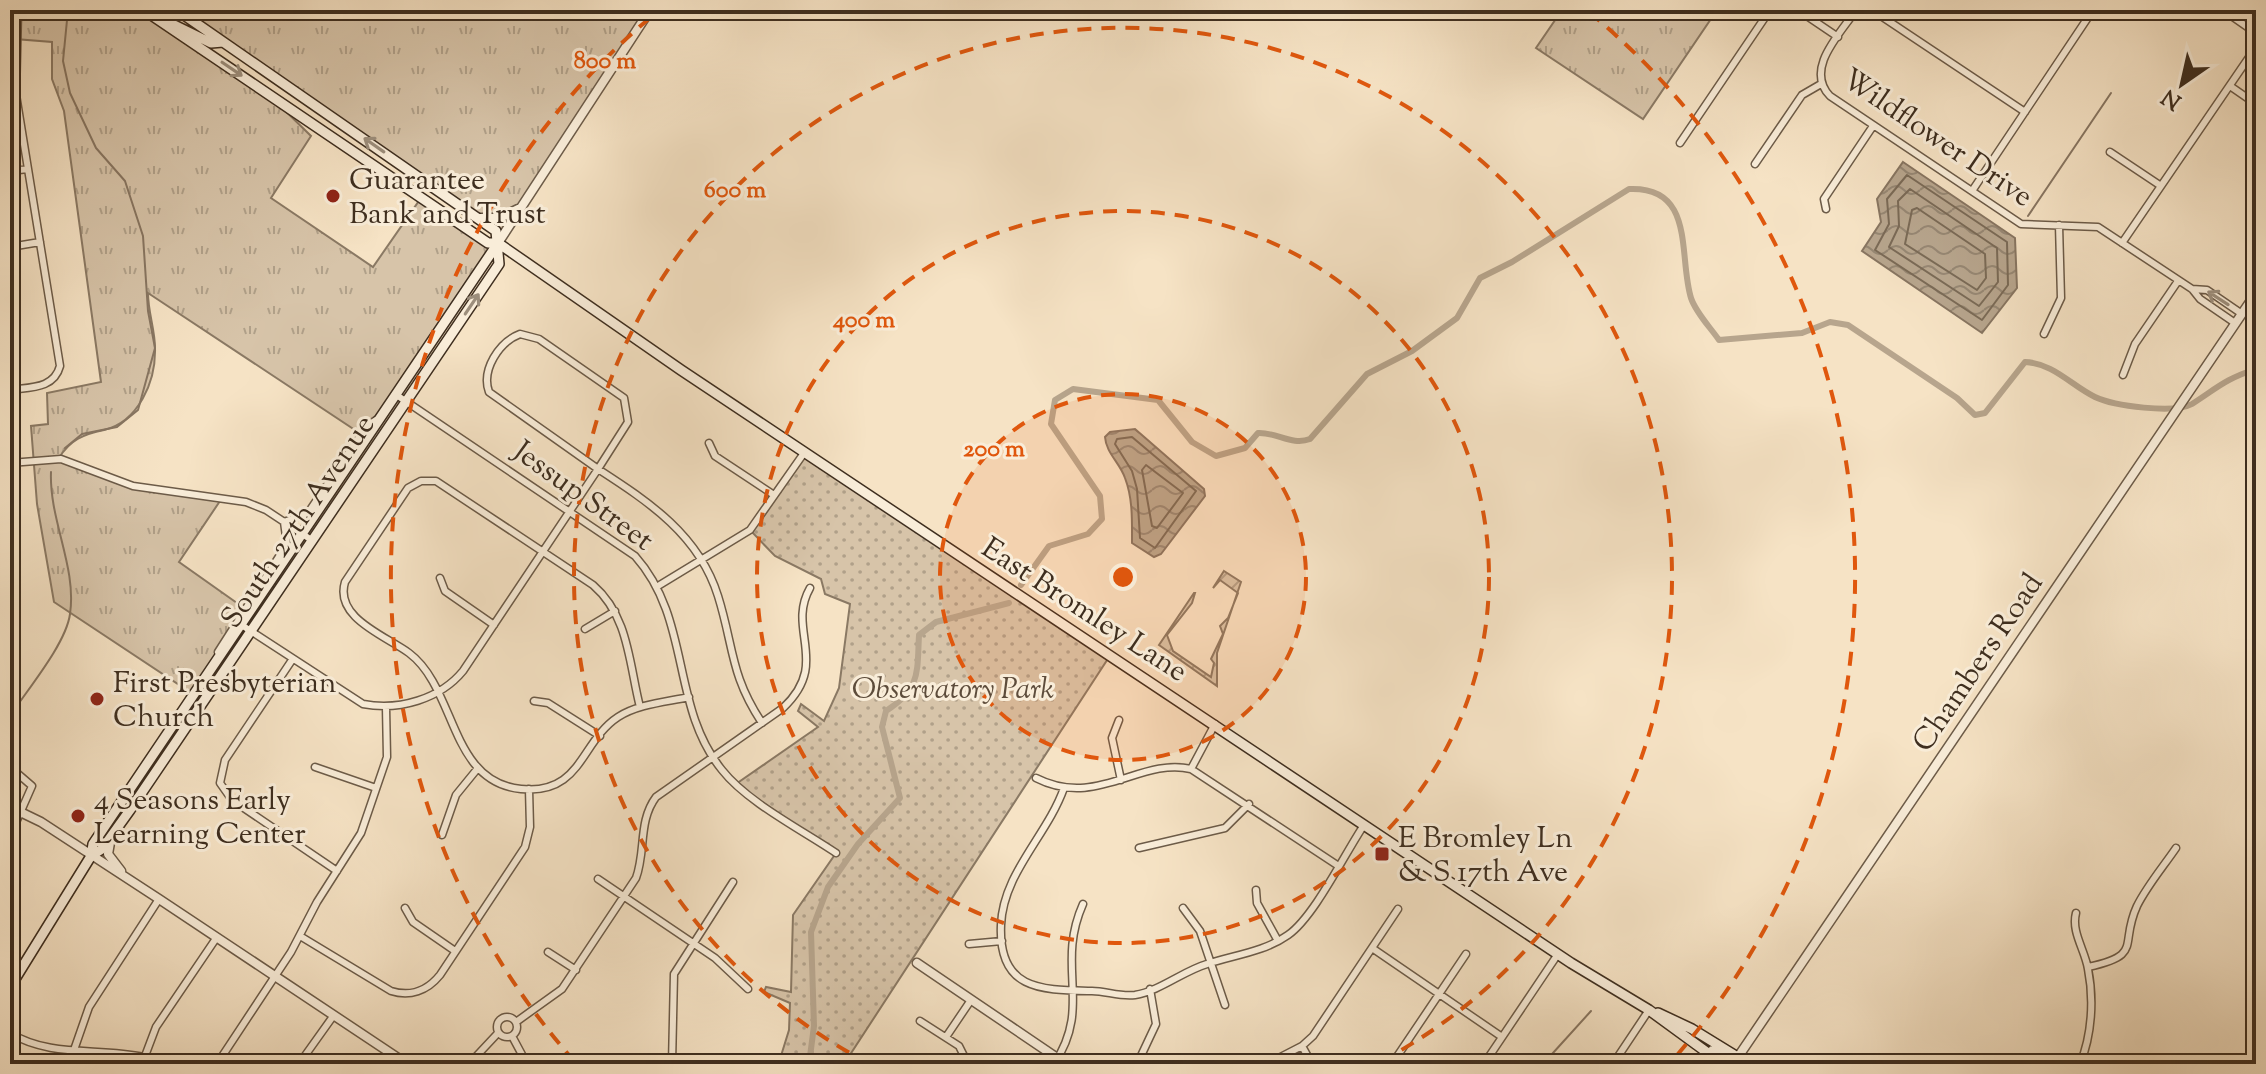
<svg xmlns="http://www.w3.org/2000/svg" width="2266" height="1074" font-family="'Sorts Mill Goudy',serif">
<style>
.grass{fill:url(#grass-tufts);stroke:#8a7964;stroke-width:2}
.park{fill:url(#park-dots);stroke:#8a7964;stroke-width:2}
.garden{fill:url(#garden-furrows);stroke:#8a7964;stroke-width:2}
.water{fill:url(#water-waves);stroke:#877561;stroke-width:2}
.lines{fill:none;stroke-linecap:round;stroke-linejoin:round}
.shore{stroke:#7a6a56;stroke-width:2}
.stream{stroke:#877561;stroke-width:2}
.canal{stroke:#b7a58d;stroke-width:6}
.minor-casing{stroke:#6c5b48;stroke-width:9}
.tertiary-casing{stroke:#6c5b48;stroke-width:11}
.secondary-casing{stroke:#3e2e1f;stroke-width:12}
.minor{stroke:#f9edd9;stroke-width:6}
.tertiary{stroke:#f9edd9;stroke-width:8}
.secondary{stroke:#f9edd9;stroke-width:9}
.oneway{stroke:#9c8e7c}
.ring{fill:none;stroke:#e0570d;stroke-width:4;stroke-dasharray:14 10}
.poi-dot{fill:#8f2418;stroke:#f9edd9;stroke-width:3}
.labels{text-anchor:middle;stroke-width:6;stroke-linejoin:round;paint-order:stroke}
.street-label{font-size:30px;fill:#3e2e1f;stroke:#f9edd9}
.poi-label{font-size:30px;fill:#3e2e1f;stroke:#f9edd9;text-anchor:start}
.park-label{font-size:30px;font-style:italic;fill:#5d4c3b;stroke:#f9edd9}
.centre{fill:#e0570d;stroke:#f9edd9;stroke-width:4}
.ring-label{font-size:24px;text-anchor:middle;font-weight:bold;fill:#e0570d;stroke:#f9edd9;stroke-width:6;stroke-linejoin:round;paint-order:stroke}
</style>
<defs>
<pattern id="grass-tufts" width="24" height="20" patternUnits="userSpaceOnUse" patternTransform="scale(2)"><rect width="24" height="20" fill="#d7c4a9"/><path d="M3 7l-1-3M5 7V3M7 7l1-3M15 17l-1-3M17 17v-4M19 17l1-3" fill="none" stroke="#b0a089"/></pattern>
<pattern id="park-dots" width="8" height="8" patternUnits="userSpaceOnUse" patternTransform="scale(2)"><rect width="8" height="8" fill="#d7c4a9"/><path d="M2 2h.1M6 6h.1" fill="none" stroke="#b0a089" stroke-width="1.8" stroke-linecap="round"/></pattern>
<pattern id="garden-furrows" width="10" height="10" patternUnits="userSpaceOnUse" patternTransform="scale(2)"><rect width="10" height="10" fill="#d7c4a9"/><path d="M-1 1l2-2M0 10L10 0M9 11l2-2" fill="none" stroke="#b0a089"/></pattern>
<pattern id="water-waves" width="16" height="10" patternUnits="userSpaceOnUse" patternTransform="scale(2)"><rect width="16" height="10" fill="#b7a58d"/><path d="M0 5q4-4 8 0t8 0" fill="none" stroke="#968773"/></pattern>
</defs>
<rect width="100%" height="100%" fill="#f6e3c5"/>
<filter id="stains"><feTurbulence type="fractalNoise" baseFrequency=".0025" numOctaves="4"/><feColorMatrix values="0 0 0 0 .2 0 0 0 0 .09 0 0 0 0 .02 0 0 0 .5 -.17"/></filter>
<radialGradient id="worn" r=".72"><stop offset=".6" stop-color="#630" stop-opacity="0"/><stop offset="1" stop-color="#630" stop-opacity=".3"/></radialGradient>
<path class="grass" d="M 18,10 L 144,10 L 268,94 L 311,136 L 271,198 L 373,267 L 421,198 L 488,243 L 498,243 L 495,227 L 176,10 L 651,10 L 379,418 L 361,434 L 148,293 C 148,312 155,330 155,348 C 156,382 138,422 104,430 C 84,434 70,440 59,458 L 133,486 L 222,498 L 179,562 L 244,608 L 193,694 L 54,602 L 37,504 L 31,426 L 48,424 L 47,393 L 101,382 L 64,111 L 52,79 L 52,42 L 15,39 Z
M 1562,10 L 1717,10 L 1643,119 L 1536,48 Z"/>
<path class="park" d="M 804,453 L 1111,654 L 844,1064 L 754,1064 L 780,1059 L 789,1030 L 790,1003 L 764,992 L 766,987 L 791,992 L 793,915 L 836,853 L 736,784 L 818,727 L 798,711 L 801,704 L 824,721 L 839,688 L 850,604 L 825,594 L 821,579 L 775,556 L 750,530 Z"/>
<path class="garden" d="M 1224,571 L 1241,582 L 1217,653 L 1217,686 L 1159,645 L 1194,593 L 1195,593 L 1192,603 L 1167,635 L 1173,651 L 1211,677 L 1214,663 L 1211,659 L 1223,634 L 1220,626 L 1228,618 L 1238,593 L 1220,580 L 1213,588 Z"/>
<path class="water" d="M 1903,162 L 2015,238 L 2017,288 L 1982,333 L 1862,251 L 1881,222 L 1877,199 Z
M 1135,429 L 1204,489 L 1205,496 L 1161,554 L 1154,557 L 1132,543 C 1132,521 1133,499 1125,478 C 1120,463 1106,453 1105,437 L 1110,432 Z"/>
<g class="lines">
<path class="shore" d="M 1907,175 L 2007,242 L 2008,285 L 1982,320 L 1875,250 L 1889,224 L 1887,199 Z
M 1910,189 L 1997,248 L 1998,282 L 1979,306 L 1889,247 L 1899,226 L 1898,201 Z
M 1917,208 L 1985,254 L 1986,278 L 1977,290 L 1905,244 L 1912,210 Z
M 1132,437 L 1196,491 L 1155,548 L 1140,538 L 1137,489 L 1132,471 L 1115,444 L 1117,439 Z
M 1146,465 L 1183,493 L 1157,528 L 1152,526 L 1142,470 Z"/>
<path class="stream" d="M 2028,216 L 2111,93
M 65,448 L 82,434 L 117,427 L 138,410 L 155,348 L 148,311 L 143,236 L 125,181 L 96,148 L 70,93 L 63,61 L 68,10
M 10,716 C 27,690 66,644 70,614 C 77,567 49,520 51,472
M 1543,1064 L 1591,1011"/>
<path class="canal" d="M 1021,585 L 1049,546 L 1088,534 L 1102,519 L 1100,496 L 1051,424 L 1055,400 L 1073,389 L 1158,400 L 1192,442 L 1216,456 L 1245,448 L 1258,433 C 1277,432 1292,446 1310,439 L 1367,374 L 1412,351 L 1457,318 L 1480,278 L 1512,262 L 1629,189 C 1696,186 1678,256 1691,298 C 1696,313 1710,327 1719,340 L 1802,333 L 1830,322 L 1848,325 L 1957,398 L 1975,415 L 1985,413 L 2025,362 C 2053,363 2072,386 2095,397 C 2114,406 2174,414 2192,404 C 2217,388 2225,379 2256,369
M 809,1064 L 814,1026 L 811,932 L 828,887 L 858,844 L 900,798 L 882,727 L 886,711 C 921,688 917,673 919,635 L 936,622 L 1009,603"/>
<defs>
<path id="minor" d="M 1798,10 L 1838,37
M 1856,10 C 1840,34 1804,69 1830,96 L 2021,224 L 2098,227 L 2192,289 L 2200,299 L 2235,323
M 1872,10 L 2025,112
M 2075,10 L 2087,18
M 2223,10 L 2256,33
M 2230,86 L 2256,104
M 1680,143 L 1770,10
M 2110,152 L 2161,186
M 1755,164 L 1802,95 L 1821,84
M 10,171 L 28,169
M 1972,191 L 2093,10
M 1826,209 L 1824,199 L 1873,126
M 2122,243 L 2256,47
M 10,247 L 40,242
M 2192,289 L 2207,290 L 2242,314
M 520,334 L 539,339 L 624,398 L 628,422 L 598,469 L 489,392 C 481,370 499,342 520,334 Z
M 2044,334 L 2061,298 L 2059,225
M 2123,375 L 2135,344 L 2178,281
M 10,390 C 30,387 54,389 60,366 L 16,95 L 18,10
M 395,394 L 635,556 C 692,620 670,706 722,770 C 747,802 802,830 836,853
M 709,443 L 715,456 L 774,495
M 10,463 L 61,459 L 133,486 L 246,502 L 266,510 L 313,541
M 440,578 L 445,591 L 494,625
M 10,586 L 10,609
M 658,586 L 750,530 L 804,453
M 240,624 L 363,704 C 399,711 440,699 463,671 L 598,469 C 649,502 699,535 718,596 C 734,647 730,675 762,723
M 585,629 L 615,611
M 218,652 L 287,544 L 284,522 L 308,513 L 366,427 L 376,420
M 292,660 L 225,760 L 220,783 L 232,800 L 337,871
M 534,701 L 548,703 L 600,736
M 640,707 C 629,664 629,616 593,585 L 436,481 L 421,481 L 408,488 L 345,582 C 334,618 386,636 409,653 C 457,689 449,782 521,789 C 582,795 580,742 618,717 C 638,704 666,702 689,697
M 1119,720 L 1112,738 L 1121,780
M 10,767 L 32,786 L 10,836
M 315,767 L 376,788
M 1191,769 L 1215,724
M 1036,778 C 1097,809 1140,757 1191,769 L 1337,865
M 1064,788 C 1047,836 1003,873 1001,925 C 998,991 1042,990 1092,991 C 1106,991 1120,997 1135,995 C 1160,991 1183,971 1207,964 C 1234,955 1264,952 1288,935 C 1314,917 1344,855 1364,825
M 442,835 L 456,795 L 478,768
M 1139,848 L 1225,828 L 1249,804
M 598,879 L 715,958 L 748,989
M 1256,890 L 1257,903 L 1278,941
M 405,908 L 413,922 L 455,951
M 1183,908 L 1200,931 L 1225,1005
M 2076,913 C 2071,932 2085,950 2088,969 C 2094,999 2092,1035 2080,1064
M 300,936 L 391,991 C 410,997 427,991 440,975 L 525,847 L 530,827 L 529,789
M 969,944 L 1002,941
M 1372,948 L 1502,1037
M 548,952 L 576,970
M 2088,967 C 2144,955 2119,945 2137,906 C 2147,886 2163,867 2176,848
M497 1027a10 10 0 1 1 20 0a10 10 0 1 1-20 0Z
M 920,1021 L 959,1046 L 968,1064
M 516,1022 L 562,989 L 636,878 C 646,851 638,821 656,797 L 783,708 C 831,663 786,630 810,588
M 10,1033 C 51,1058 98,1047 144,1057
M 512,1036 L 527,1064
M 946,1037 L 971,1000
M 1302,1046 L 1312,1064
M 74,1050 L 89,1007 L 159,899
M 1140,1058 L 1156,1024 L 1150,989
M 142,1064 L 156,1027 L 217,937
M 217,1064 L 291,952 L 317,902 L 361,833 L 387,757 L 386,707
M 299,1064 L 334,1015
M 384,1064 L 392,1054
M 469,1064 L 498,1033
M 672,1064 L 674,974 L 733,882
M 1054,1064 C 1093,1006 1055,967 1083,904
M 1267,1064 L 1302,1046 L 1313,1036 L 1398,909
M 1392,1064 L 1466,954
M 1484,1064 L 1558,954
M 1613,1064 L 1649,1010
M 1700,1064 L 1708,1053"/>
<path id="tertiary" d="M 478,218 L 500,218 L 518,209
M 498,243 L 650,10
M 10,807 L 41,822 L 159,899 L 407,1064
M 111,837 L 108,854 L 121,871
M 917,963 L 1066,1064
M 1738,1057 L 2256,293"/>
<path id="secondary" d="M 144,10 L 488,243 L 498,243 L 681,370 L 1571,963 L 1649,1010 L 1723,1064
M 170,23 L 211,43 L 223,42
M 91,856 L 102,849 L 130,810 L 499,264 L 496,231 L 177,10
M 10,987 L 91,856 L 93,844 L 498,243
M 1658,1013 L 1692,1029 L 1749,1064
M 1713,1050 L 1731,1060 L 1738,1057"/>
</defs>
<use href="#minor" class="minor-casing"/>
<use href="#tertiary" class="tertiary-casing"/>
<use href="#secondary" class="secondary-casing"/>
<use href="#minor" class="minor"/>
<use href="#tertiary" class="tertiary"/>
<use href="#secondary" class="secondary"/>
</g>
<defs><path id="oneway-shaft" d="M-6 0H5M1.5-3L5.5 0L1.5 3" fill="none" stroke-width="1.6" stroke-linecap="round" stroke-linejoin="round" transform="scale(2)"/></defs>
<g class="oneway">
<use href="#oneway-shaft" transform="translate(232 69) rotate(34)"/>
<use href="#oneway-shaft" transform="translate(374 145) rotate(-145)"/>
<use href="#oneway-shaft" transform="translate(2218 298) rotate(-147)"/>
<use href="#oneway-shaft" transform="translate(472 304) rotate(-56)"/>
</g>
<circle cx="1123" cy="577" r="183" fill="#e0570d" fill-opacity=".12"/>
<g class="ring">
<circle cx="1123" cy="577" r="183"/>
<circle cx="1123" cy="577" r="366"/>
<path d="M870 1064A549 549 0 1 1 1376 1064"/>
<path d="M575 1062A732 732 0 0 1 657 12M1589 12A732 732 0 0 1 1671 1062"/>
</g>
<g class="poi-dot">
<circle cx="333" cy="196" r="8"/>
<circle cx="97" cy="699" r="8"/>
<circle cx="78" cy="816" r="8"/>
<rect x="1374" y="846" width="16" height="16" rx="4"/>
</g>
<g class="labels">
<g class="street-label">
<text transform="translate(1938 137) rotate(34)" y="10">Wildflower Drive</text>
<text transform="translate(584 495) rotate(36)" y="10">Jessup Street</text>
<text transform="translate(297 521) rotate(-56)" y="10">South 27th Avenue</text>
<text transform="translate(1085 609) rotate(33)" y="10">East Bromley Lane</text>
<text transform="translate(1977 662) rotate(-56)" y="10">Chambers Road</text>
</g>
<g class="poi-label">
<text x="349" y="189">Guarantee<tspan x="349" dy="34">Bank and Trust</tspan></text>
<text x="113" y="692">First Presbyterian<tspan x="113" dy="34">Church</tspan></text>
<text x="94" y="809">4 Seasons Early<tspan x="94" dy="34">Learning Center</tspan></text>
<text x="1398" y="847">E Bromley Ln<tspan x="1398" dy="34">&amp; S 17th Ave</tspan></text>
</g>
<g class="park-label">
<text x="953" y="698">Observatory Park</text>
</g>
</g>
<circle cx="1123" cy="577" r="12" class="centre"/>
<g class="ring-label">
<text x="605" y="68">800 m</text>
<text x="735" y="197">600 m</text>
<text x="864" y="327">400 m</text>
<text x="994" y="456">200 m</text>
</g>
<rect width="2266" height="1074" fill="none" stroke="#f6e3c5" stroke-width="40"/>
<rect x="12" y="12" width="2242" height="1050" fill="none" stroke="#3e2e1f" stroke-width="4"/>
<rect x="20" y="20" width="2226" height="1034" fill="none" stroke="#3e2e1f" stroke-width="2"/>
<g transform="translate(2182 84) rotate(214)" stroke="#f9edd9" stroke-width="6" paint-order="stroke">
<path d="M0-6L14 30L0 20L-14 30Z" fill="#3e2e1f"/>
<text y="-12" font-size="22" font-weight="bold" text-anchor="middle" fill="#3e2e1f">N</text>
</g>
<rect width="100%" height="100%" filter="url(#stains)"/>
<rect width="100%" height="100%" fill="url(#worn)"/>
</svg>
